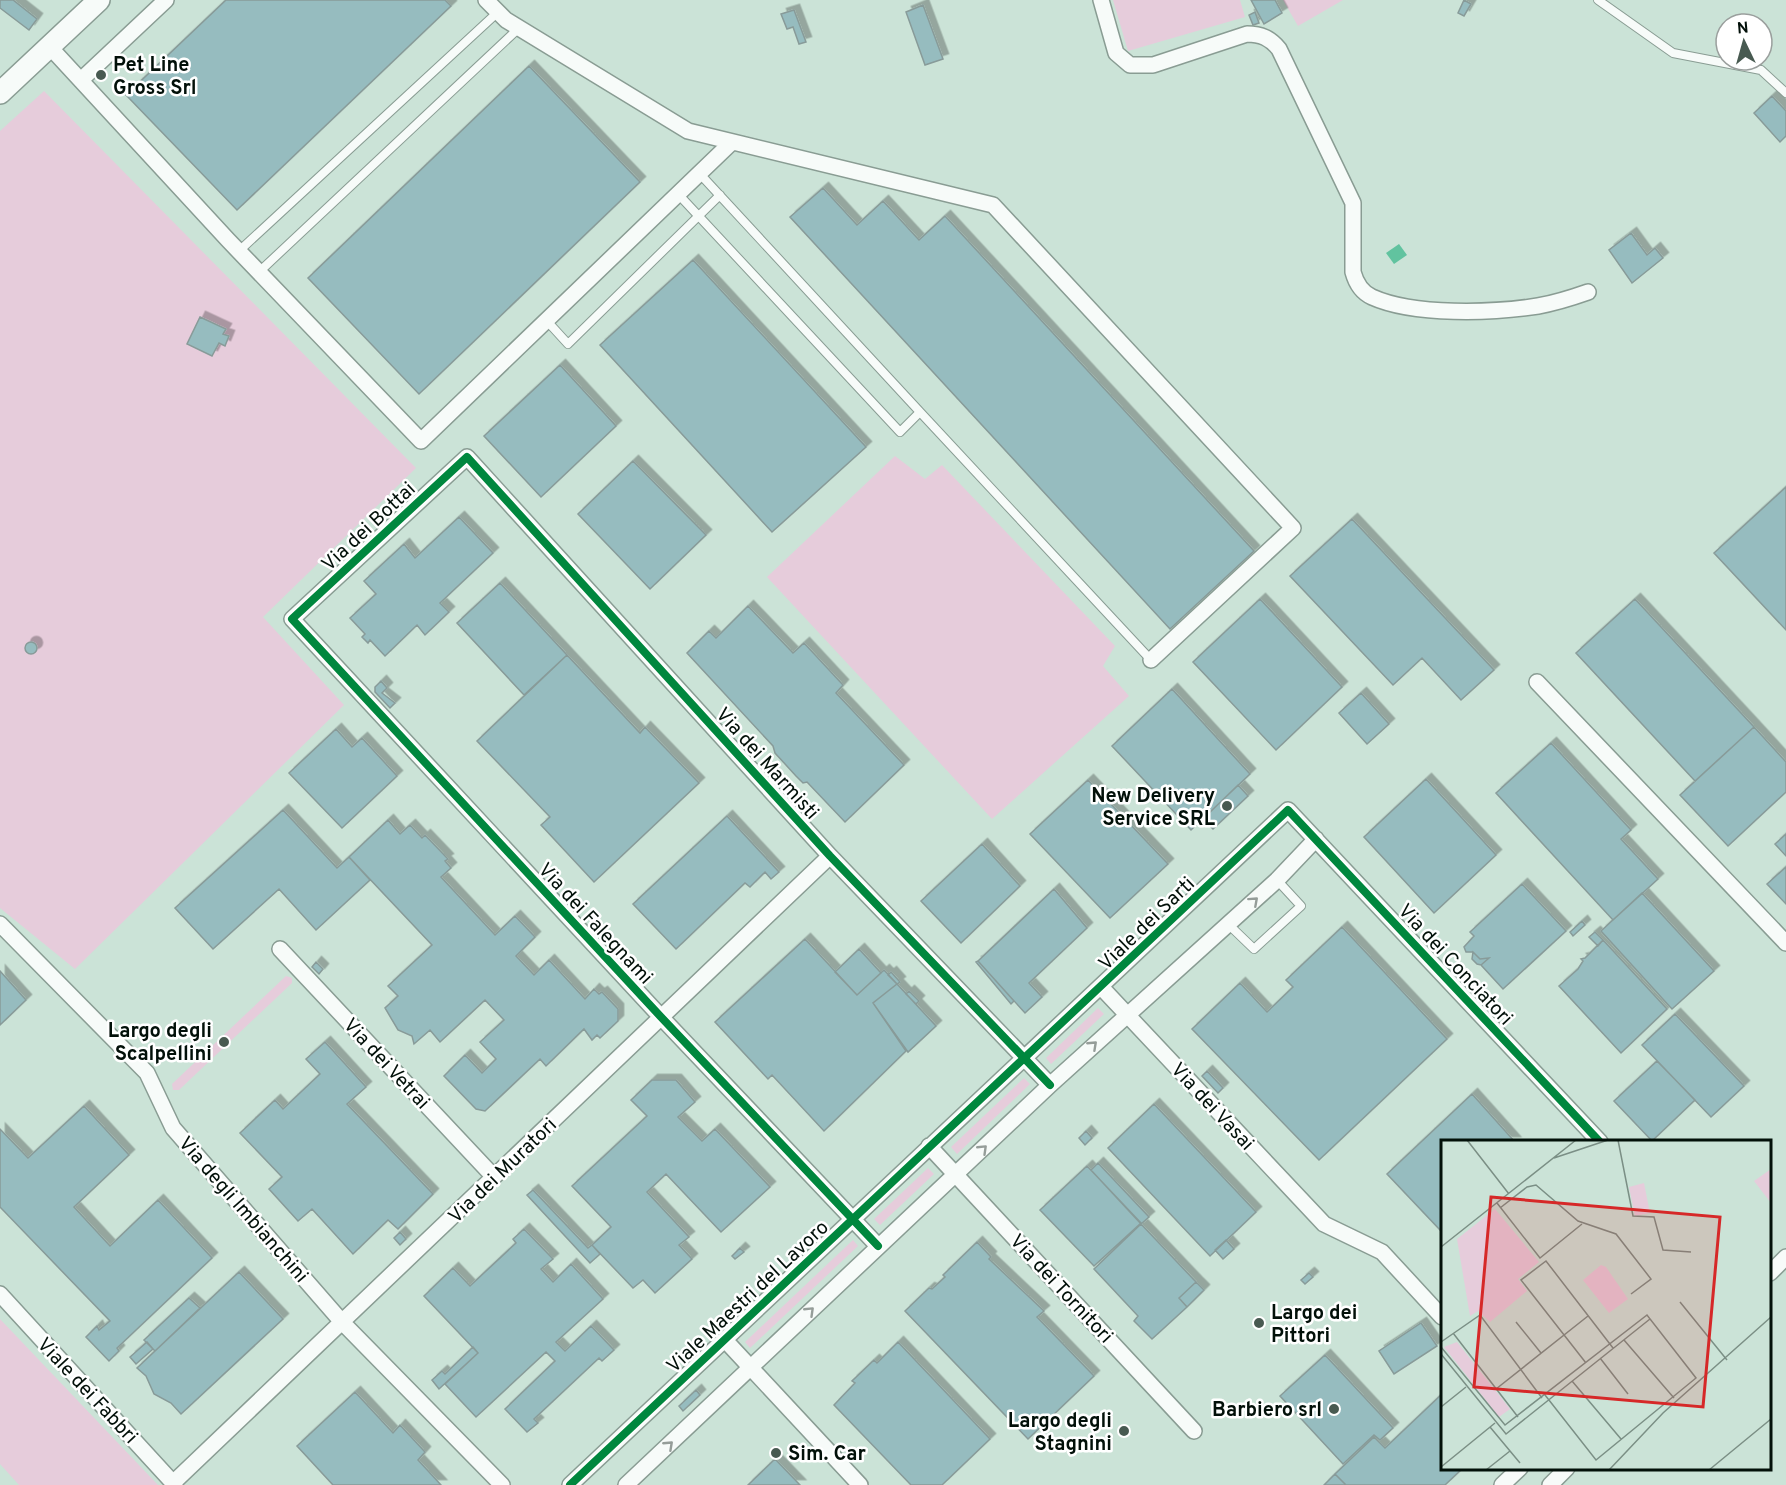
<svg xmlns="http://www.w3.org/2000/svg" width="1786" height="1485" font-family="Overpass,sans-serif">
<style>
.green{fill:#e6ccdb}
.water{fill:#61c39f}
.building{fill:#96bcbf;stroke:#889b99;stroke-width:1.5;filter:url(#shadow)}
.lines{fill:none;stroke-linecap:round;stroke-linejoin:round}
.lane-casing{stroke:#899c93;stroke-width:10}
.street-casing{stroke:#899c93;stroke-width:18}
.secondary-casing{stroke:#899c93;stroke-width:24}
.lane{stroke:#f7fbf9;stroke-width:8}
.street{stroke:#f7fbf9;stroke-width:15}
.secondary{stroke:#f7fbf9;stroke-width:21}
.cycleway-casing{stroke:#fff;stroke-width:11}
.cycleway{stroke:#00873e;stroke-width:8}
.oneway{stroke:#959d99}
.poi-dot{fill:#485a51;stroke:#fff;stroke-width:2}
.labels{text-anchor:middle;stroke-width:5;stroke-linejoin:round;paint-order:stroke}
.poi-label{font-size:20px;font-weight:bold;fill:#021009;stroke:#fff;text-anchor:end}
.street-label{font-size:20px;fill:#021009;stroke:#fff}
.inset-road{fill:none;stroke:#7b8f85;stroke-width:1.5}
.view{fill:#d62828;fill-opacity:0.15;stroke:#d62828;stroke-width:3}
.inset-edge{fill:none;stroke:#021009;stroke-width:3}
</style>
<defs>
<filter id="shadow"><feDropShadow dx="5.5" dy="-5.5" stdDeviation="0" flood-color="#0004"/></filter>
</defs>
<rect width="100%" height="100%" fill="#cbe3d7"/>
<path class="green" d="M 1113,0 L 1240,0 L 1245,17 L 1128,51 Z
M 1283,0 L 1343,0 L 1298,26 Z
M 44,91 L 416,468 L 263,617 L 344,705 L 75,969 L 0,908 L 0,131 Z
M 895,456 L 925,479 L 942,465 L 1115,646 L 1103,666 L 1129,696 L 992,819 L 767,577 Z
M 286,976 L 292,978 L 292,983 L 179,1090 L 173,1090 L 172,1084 Z
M 1098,1008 L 1104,1014 L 1051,1064 L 1046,1058 Z
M 1024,1078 L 1030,1084 L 957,1154 L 951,1147 Z
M 928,1168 L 934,1174 L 880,1225 L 874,1219 Z
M 853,1240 L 858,1246 L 750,1348 L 745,1342 Z
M 0,1319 L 158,1485 L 19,1485 L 0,1464 Z"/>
<path class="water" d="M 1399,244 L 1407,255 L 1394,264 L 1386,253 Z"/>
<path class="building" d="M 0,0 L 13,0 L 37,19 L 29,30 L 0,8 Z
M 226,0 L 445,0 L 451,6 L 237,210 L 126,95 Z
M 1251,0 L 1275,0 L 1282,13 L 1264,24 Z
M 1464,0 L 1471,4 L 1464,16 L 1458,13 Z
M 923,5 L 943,59 L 925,65 L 906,12 Z
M 794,10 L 806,42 L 799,44 L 793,27 L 787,29 L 781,14 Z
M 1255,12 L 1259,23 L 1253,25 L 1249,15 Z
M 529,66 L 640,182 L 419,394 L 308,278 Z
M 1772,96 L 1786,111 L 1786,136 L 1780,142 L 1754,113 Z
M 823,188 L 857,225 L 883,201 L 919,240 L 945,216 L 1254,551 L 1170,629 L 790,217 Z
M 1631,233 L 1647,255 L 1655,248 L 1663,258 L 1632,283 L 1609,250 Z
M 693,260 L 866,447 L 772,532 L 600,345 Z
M 200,317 L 226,329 L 223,334 L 229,336 L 225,346 L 219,343 L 212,356 L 187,344 Z
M 560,365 L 616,426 L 541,497 L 484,436 Z
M 633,461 L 706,535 L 650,589 L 578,514 Z
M 1786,487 L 1786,630 L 1714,553 Z
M 459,517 L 493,553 L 440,603 L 449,612 L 425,635 L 417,625 L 385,656 L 370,640 L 368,643 L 362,637 L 365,634 L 350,618 L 376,594 L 364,581 L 404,544 L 415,558 Z
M 1352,519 L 1494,670 L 1461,700 L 1422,658 L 1393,685 L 1290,576 Z
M 500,583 L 567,655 L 524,695 L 457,623 Z
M 1260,599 L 1342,687 L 1276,750 L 1193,662 Z
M 1635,599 L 1754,727 L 1695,781 L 1576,653 Z
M 748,606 L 793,653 L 804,643 L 843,685 L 836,693 L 904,765 L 845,822 L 807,782 L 803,783 L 796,776 L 775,753 L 773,746 L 687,653 L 709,631 L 716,638 Z
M25 648a6 6 0 1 1 12 0a6 6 0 1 1-12 0Z
M 567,655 L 640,733 L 645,727 L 699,783 L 594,882 L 541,825 L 550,817 L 477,741 Z
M 381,681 L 387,688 L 382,693 L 395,703 L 390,708 L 375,692 L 375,687 Z
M 1172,689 L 1250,774 L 1191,830 L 1112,746 Z
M 1361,693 L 1389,724 L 1367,744 L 1339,713 Z
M 1754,727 L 1786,762 L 1786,792 L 1728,846 L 1680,795 Z
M 336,729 L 352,747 L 362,738 L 397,776 L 342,828 L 289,773 Z
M 1551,743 L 1631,830 L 1621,839 L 1658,879 L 1613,920 L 1496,793 Z
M 1426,779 L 1496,855 L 1434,913 L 1364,837 Z
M 1088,780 L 1168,864 L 1110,918 L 1030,834 Z
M 1238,785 L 1248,796 L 1213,829 L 1203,819 Z
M 283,810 L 337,868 L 349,857 L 370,880 L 316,930 L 279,889 L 213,949 L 175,908 Z
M 727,816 L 779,872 L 771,879 L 765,872 L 750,887 L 745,883 L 676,949 L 633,904 Z
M 388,820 L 400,834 L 410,825 L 422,838 L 425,835 L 448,859 L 445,861 L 451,868 L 441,877 L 495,935 L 515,916 L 535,937 L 516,956 L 534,975 L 549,960 L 585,999 L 594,989 L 599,994 L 602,992 L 618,1009 L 618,1021 L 600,1038 L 597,1035 L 592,1040 L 584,1029 L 546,1066 L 540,1059 L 485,1111 L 476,1109 L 444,1076 L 465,1055 L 482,1073 L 496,1059 L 480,1042 L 504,1020 L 485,1000 L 440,1042 L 430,1030 L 414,1044 L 412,1036 L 398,1030 L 385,1008 L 398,996 L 388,986 L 432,945 L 349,857 Z
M 1786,834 L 1786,856 L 1775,844 Z
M 982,844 L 1020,886 L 961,943 L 921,901 Z
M 1786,867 L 1786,904 L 1767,884 Z
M 1522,884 L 1566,931 L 1503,989 L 1481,965 L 1489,958 L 1480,959 L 1473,952 L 1466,952 L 1464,947 L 1474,936 L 1470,932 Z
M 1054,889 L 1087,928 L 1029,983 L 1042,997 L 1025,1013 L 978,961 Z
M 1642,893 L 1714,971 L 1672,1009 L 1601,931 Z
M 1582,921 L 1585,925 L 1573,936 L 1570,932 Z
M 1342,927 L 1447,1039 L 1319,1160 L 1192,1029 L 1240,983 L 1267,1012 L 1293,987 L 1286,980 Z
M 1595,932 L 1603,940 L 1598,946 L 1589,937 Z
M 805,939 L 857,995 L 884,970 L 897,984 L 873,1003 L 906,1051 L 824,1131 L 772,1075 L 768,1079 L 715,1022 Z
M 1603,940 L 1667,1009 L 1621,1053 L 1559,986 L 1578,969 L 1583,961 L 1581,959 L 1585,958 Z
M 859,949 L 881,973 L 857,995 L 835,972 Z
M 1473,952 L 1480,959 L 1489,958 L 1481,965 L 1477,964 L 1472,959 Z
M 978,961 L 1014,1001 L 1011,1004 L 976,962 Z
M 316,962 L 323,969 L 319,974 L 312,967 Z
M 0,971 L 26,1000 L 0,1025 Z
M 891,972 L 900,982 L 897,984 L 888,975 Z
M 897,984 L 936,1026 L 908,1052 L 873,1003 Z
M 909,991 L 919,1001 L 916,1004 L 906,994 Z
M 1675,1014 L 1744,1086 L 1711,1117 L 1642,1045 Z
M 325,1042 L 366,1087 L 347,1104 L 433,1194 L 398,1229 L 388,1220 L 353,1254 L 312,1209 L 298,1221 L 269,1189 L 282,1177 L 240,1133 L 275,1100 L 283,1109 L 320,1074 L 306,1059 Z
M 1657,1061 L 1695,1100 L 1652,1141 L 1614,1101 Z
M 1207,1071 L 1223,1088 L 1218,1093 L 1202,1076 Z
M 652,1080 L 676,1080 L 695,1102 L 678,1117 L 702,1141 L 715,1129 L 770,1187 L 721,1232 L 666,1174 L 647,1192 L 689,1237 L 679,1245 L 692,1259 L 655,1293 L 643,1280 L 633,1288 L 592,1245 L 611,1227 L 572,1186 L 647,1116 L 631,1100 Z
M 1472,1094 L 1515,1142 L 1442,1142 L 1442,1232 L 1387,1174 Z
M 1154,1104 L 1256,1212 L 1210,1256 L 1108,1148 Z
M 84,1106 L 129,1155 L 74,1207 L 110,1246 L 158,1200 L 212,1258 L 117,1348 L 119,1351 L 109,1361 L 86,1337 L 97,1326 L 99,1330 L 110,1321 L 0,1207 L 0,1129 L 28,1158 Z
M 1086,1131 L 1092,1138 L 1085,1145 L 1079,1138 Z
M 1098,1163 L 1149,1217 L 1141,1224 L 1091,1170 Z
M 1087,1166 L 1141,1223 L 1094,1266 L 1040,1210 Z
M 533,1190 L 588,1248 L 592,1245 L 600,1254 L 590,1263 L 527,1195 Z
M 1141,1224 L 1196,1282 L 1179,1298 L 1187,1307 L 1152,1339 L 1134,1321 L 1138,1316 L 1094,1269 Z
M 524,1229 L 553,1259 L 541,1269 L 553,1282 L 571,1264 L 603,1299 L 556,1342 L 565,1351 L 591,1326 L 614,1350 L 602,1361 L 599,1358 L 534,1419 L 538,1423 L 527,1432 L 505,1409 L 555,1361 L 546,1352 L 476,1417 L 445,1384 L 478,1353 L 424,1296 L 453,1268 L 470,1286 L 516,1243 L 513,1239 Z
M 400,1232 L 406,1239 L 400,1245 L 394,1238 Z
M 1226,1240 L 1234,1249 L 1223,1259 L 1215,1250 Z
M 977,1242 L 991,1257 L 989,1259 L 1044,1311 L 1037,1317 L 1094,1376 L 1028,1439 L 905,1311 L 929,1288 L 932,1289 L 945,1277 L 943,1275 Z
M 740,1248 L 744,1252 L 735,1259 L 732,1256 Z
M 239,1272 L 283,1319 L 181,1414 L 171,1403 L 154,1394 L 146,1376 L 137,1368 Z
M 1309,1273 L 1313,1277 L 1305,1284 L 1301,1280 Z
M 1196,1282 L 1204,1290 L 1187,1307 L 1179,1298 Z
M 189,1298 L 200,1308 L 155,1351 L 144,1340 Z
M 1421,1323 L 1437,1346 L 1394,1374 L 1379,1351 Z
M 147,1342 L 153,1349 L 136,1364 L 130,1357 Z
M 898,1342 L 990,1439 L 942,1485 L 911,1485 L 834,1405 L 855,1383 L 852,1381 L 874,1360 L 877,1363 Z
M 473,1347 L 478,1353 L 439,1389 L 432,1380 L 442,1371 L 445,1374 Z
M 1325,1355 L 1393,1428 L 1380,1440 L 1374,1435 L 1343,1464 L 1280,1396 Z
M 696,1390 L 700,1395 L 683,1411 L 679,1406 Z
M 355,1392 L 393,1433 L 400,1425 L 425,1452 L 418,1460 L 441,1485 L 333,1485 L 297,1446 Z
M 1442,1394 L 1442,1468 L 1463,1468 L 1445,1485 L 1346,1485 L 1335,1474 L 1374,1437 L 1385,1448 Z
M 775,1459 L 800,1485 L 748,1485 Z
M 1335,1474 L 1346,1485 L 1324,1485 Z"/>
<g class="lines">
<defs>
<path id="lane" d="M 1598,0 L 1673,53 L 1761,70 L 1786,93
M 679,195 L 900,432 L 920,412 L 700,174
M 239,251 L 498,12
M 259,272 L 519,28
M 547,321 L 568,344 L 720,195
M 920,412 L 1151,660
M 1228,924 L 1254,949 L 1301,906 L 1277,880"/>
<path id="street" d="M 486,0 L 506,20 L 688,131 L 993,205 L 1293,528 L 1151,660
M 1101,0 L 1116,53 L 1130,65 L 1153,65 L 1247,34 C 1261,34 1270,38 1279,49 L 1353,203 L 1353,272 C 1356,283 1361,292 1372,297 C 1414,316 1493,313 1538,306 C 1555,303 1571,298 1588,292
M 49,46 L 228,240 L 421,441 L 732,142
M 82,79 L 166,0
M 1537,682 L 1786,943
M 0,924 L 147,1073 L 173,1128 L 342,1322 L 502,1485
M 280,949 L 494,1177
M 1102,988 L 1324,1224 L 1382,1252 L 1442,1317
M 929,1146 L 1194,1431
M 878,1246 L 661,1017 L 292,619 L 467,457 L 830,856 L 1050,1085
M 1770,1273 L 1786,1257
M 0,1294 L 175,1485
M 725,1340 L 860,1485
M 173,1483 L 830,856
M 570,1485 L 1288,810 L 1600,1142
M 626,1485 L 1050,1085 L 1277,880 L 1316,839
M 1502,1485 L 1520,1468
M 1550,1485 L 1567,1468"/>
<path id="secondary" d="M 0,93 L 99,0"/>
</defs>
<use href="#lane" class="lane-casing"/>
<use href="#street" class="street-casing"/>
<use href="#secondary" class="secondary-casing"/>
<use href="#lane" class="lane"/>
<use href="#street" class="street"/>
<use href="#secondary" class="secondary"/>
<defs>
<path id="cycleway" d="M 878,1246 L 661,1017 L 292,619 L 467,457 L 830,856 L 1050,1085
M 570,1485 L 1288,810 L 1600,1142"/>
</defs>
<use href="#cycleway" class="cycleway-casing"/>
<use href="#cycleway" class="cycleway"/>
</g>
<defs><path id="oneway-chevron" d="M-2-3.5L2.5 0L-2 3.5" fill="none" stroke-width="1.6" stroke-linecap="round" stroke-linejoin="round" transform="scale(1.5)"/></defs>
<g class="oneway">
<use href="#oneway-chevron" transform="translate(1254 901) rotate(-42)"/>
<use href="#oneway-chevron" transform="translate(1093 1045) rotate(-43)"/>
<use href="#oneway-chevron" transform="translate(983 1149) rotate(-44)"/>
<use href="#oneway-chevron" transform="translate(810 1311) rotate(-44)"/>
<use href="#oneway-chevron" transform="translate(669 1445) rotate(-43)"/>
</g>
<g class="poi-dot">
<circle cx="101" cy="75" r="6"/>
<circle cx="1227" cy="806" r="6"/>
<circle cx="224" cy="1042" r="6"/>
<circle cx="1259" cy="1323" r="6"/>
<circle cx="1334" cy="1409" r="6"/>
<circle cx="1124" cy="1431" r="6"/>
<circle cx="776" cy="1453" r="6"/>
</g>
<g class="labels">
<g class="poi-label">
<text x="113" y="71" text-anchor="start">Pet Line<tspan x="113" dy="23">Gross Srl</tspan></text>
<text x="1215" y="802">New Delivery<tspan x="1215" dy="23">Service SRL</tspan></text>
<text x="212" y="1037">Largo degli<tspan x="212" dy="23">Scalpellini</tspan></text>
<text x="1271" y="1319" text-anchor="start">Largo dei<tspan x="1271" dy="23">Pittori</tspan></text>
<text x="1322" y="1416">Barbiero srl</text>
<text x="1112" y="1427">Largo degli<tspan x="1112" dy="23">Stagnini</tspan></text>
<text x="788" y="1460" text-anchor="start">Sim. Car</text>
</g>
<g class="street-label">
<text transform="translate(368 526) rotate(-43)" y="7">Via dei Bottai</text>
<text transform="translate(768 763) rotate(48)" y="7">Via dei Marmisti</text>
<text transform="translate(596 923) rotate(47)" y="7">Via dei Falegnami</text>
<text transform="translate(1146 923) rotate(-44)" y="7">Viale dei Sarti</text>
<text transform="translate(1456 964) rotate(47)" y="7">Via dei Conciatori</text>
<text transform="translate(387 1063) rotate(47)" y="7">Via dei Vetrai</text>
<text transform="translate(1213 1106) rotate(47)" y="7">Via dei Vasai</text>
<text transform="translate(502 1170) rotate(-44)" y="7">Via dei Muratori</text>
<text transform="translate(244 1209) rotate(49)" y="7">Via degli Imbianchini</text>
<text transform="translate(1062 1288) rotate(47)" y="7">Via dei Tornitori</text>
<text transform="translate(747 1296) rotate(-43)" y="7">Viale Maestri del Lavoro</text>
<text transform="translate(88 1390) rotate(47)" y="7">Viale dei Fabbri</text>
</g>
</g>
<g transform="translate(1441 1140)">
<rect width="330" height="330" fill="#cbe3d7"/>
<path d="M 330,29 L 330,63 L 313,41 ZM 203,43 L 209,73 L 194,76 L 188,47 ZM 54,69 L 98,122 L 77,139 L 86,151 L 49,182 L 37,171 L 29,176 L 16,99 ZM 160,125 L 165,127 L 187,159 L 168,173 L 142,140 ZM 16,202 L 69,269 L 58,277 L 3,207 Z" fill="#e6ccdb"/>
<path class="inset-road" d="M 26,0 L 68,54M 177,0 L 192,76 L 213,77 L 222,110 L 250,112M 113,18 L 167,0M 56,63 L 99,118 L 141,84M 59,68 L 86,47 L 95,45 L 137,81 L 175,94 L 210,139 L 190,154M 0,107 L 135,0M 239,162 L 286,220M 75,182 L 100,213M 12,193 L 77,277M 183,200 L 233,258M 0,202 L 39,175 L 101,258M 0,207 L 64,285 L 206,175 L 255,238 L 155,320 L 104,255M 0,214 L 65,294 L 209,179M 159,218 L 187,254M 145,223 L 80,140 L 105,121 L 172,208M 131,241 L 180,299M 55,249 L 147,176M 0,267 L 25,247M 49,287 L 79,323M 0,327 L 54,283M 45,330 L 69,311M 168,330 L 222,273 L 330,177M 268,330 L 330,279"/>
<path class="view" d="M 50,57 L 279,77 L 262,267 L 33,247 Z"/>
<rect width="330" height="330" class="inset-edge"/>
</g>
<g transform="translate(1744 42) rotate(355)"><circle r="28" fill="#ffffff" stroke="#9a9f9d" stroke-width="1.5"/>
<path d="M0-4.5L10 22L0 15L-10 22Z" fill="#485a51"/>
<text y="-9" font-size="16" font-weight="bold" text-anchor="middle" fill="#021009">N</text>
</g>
</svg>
